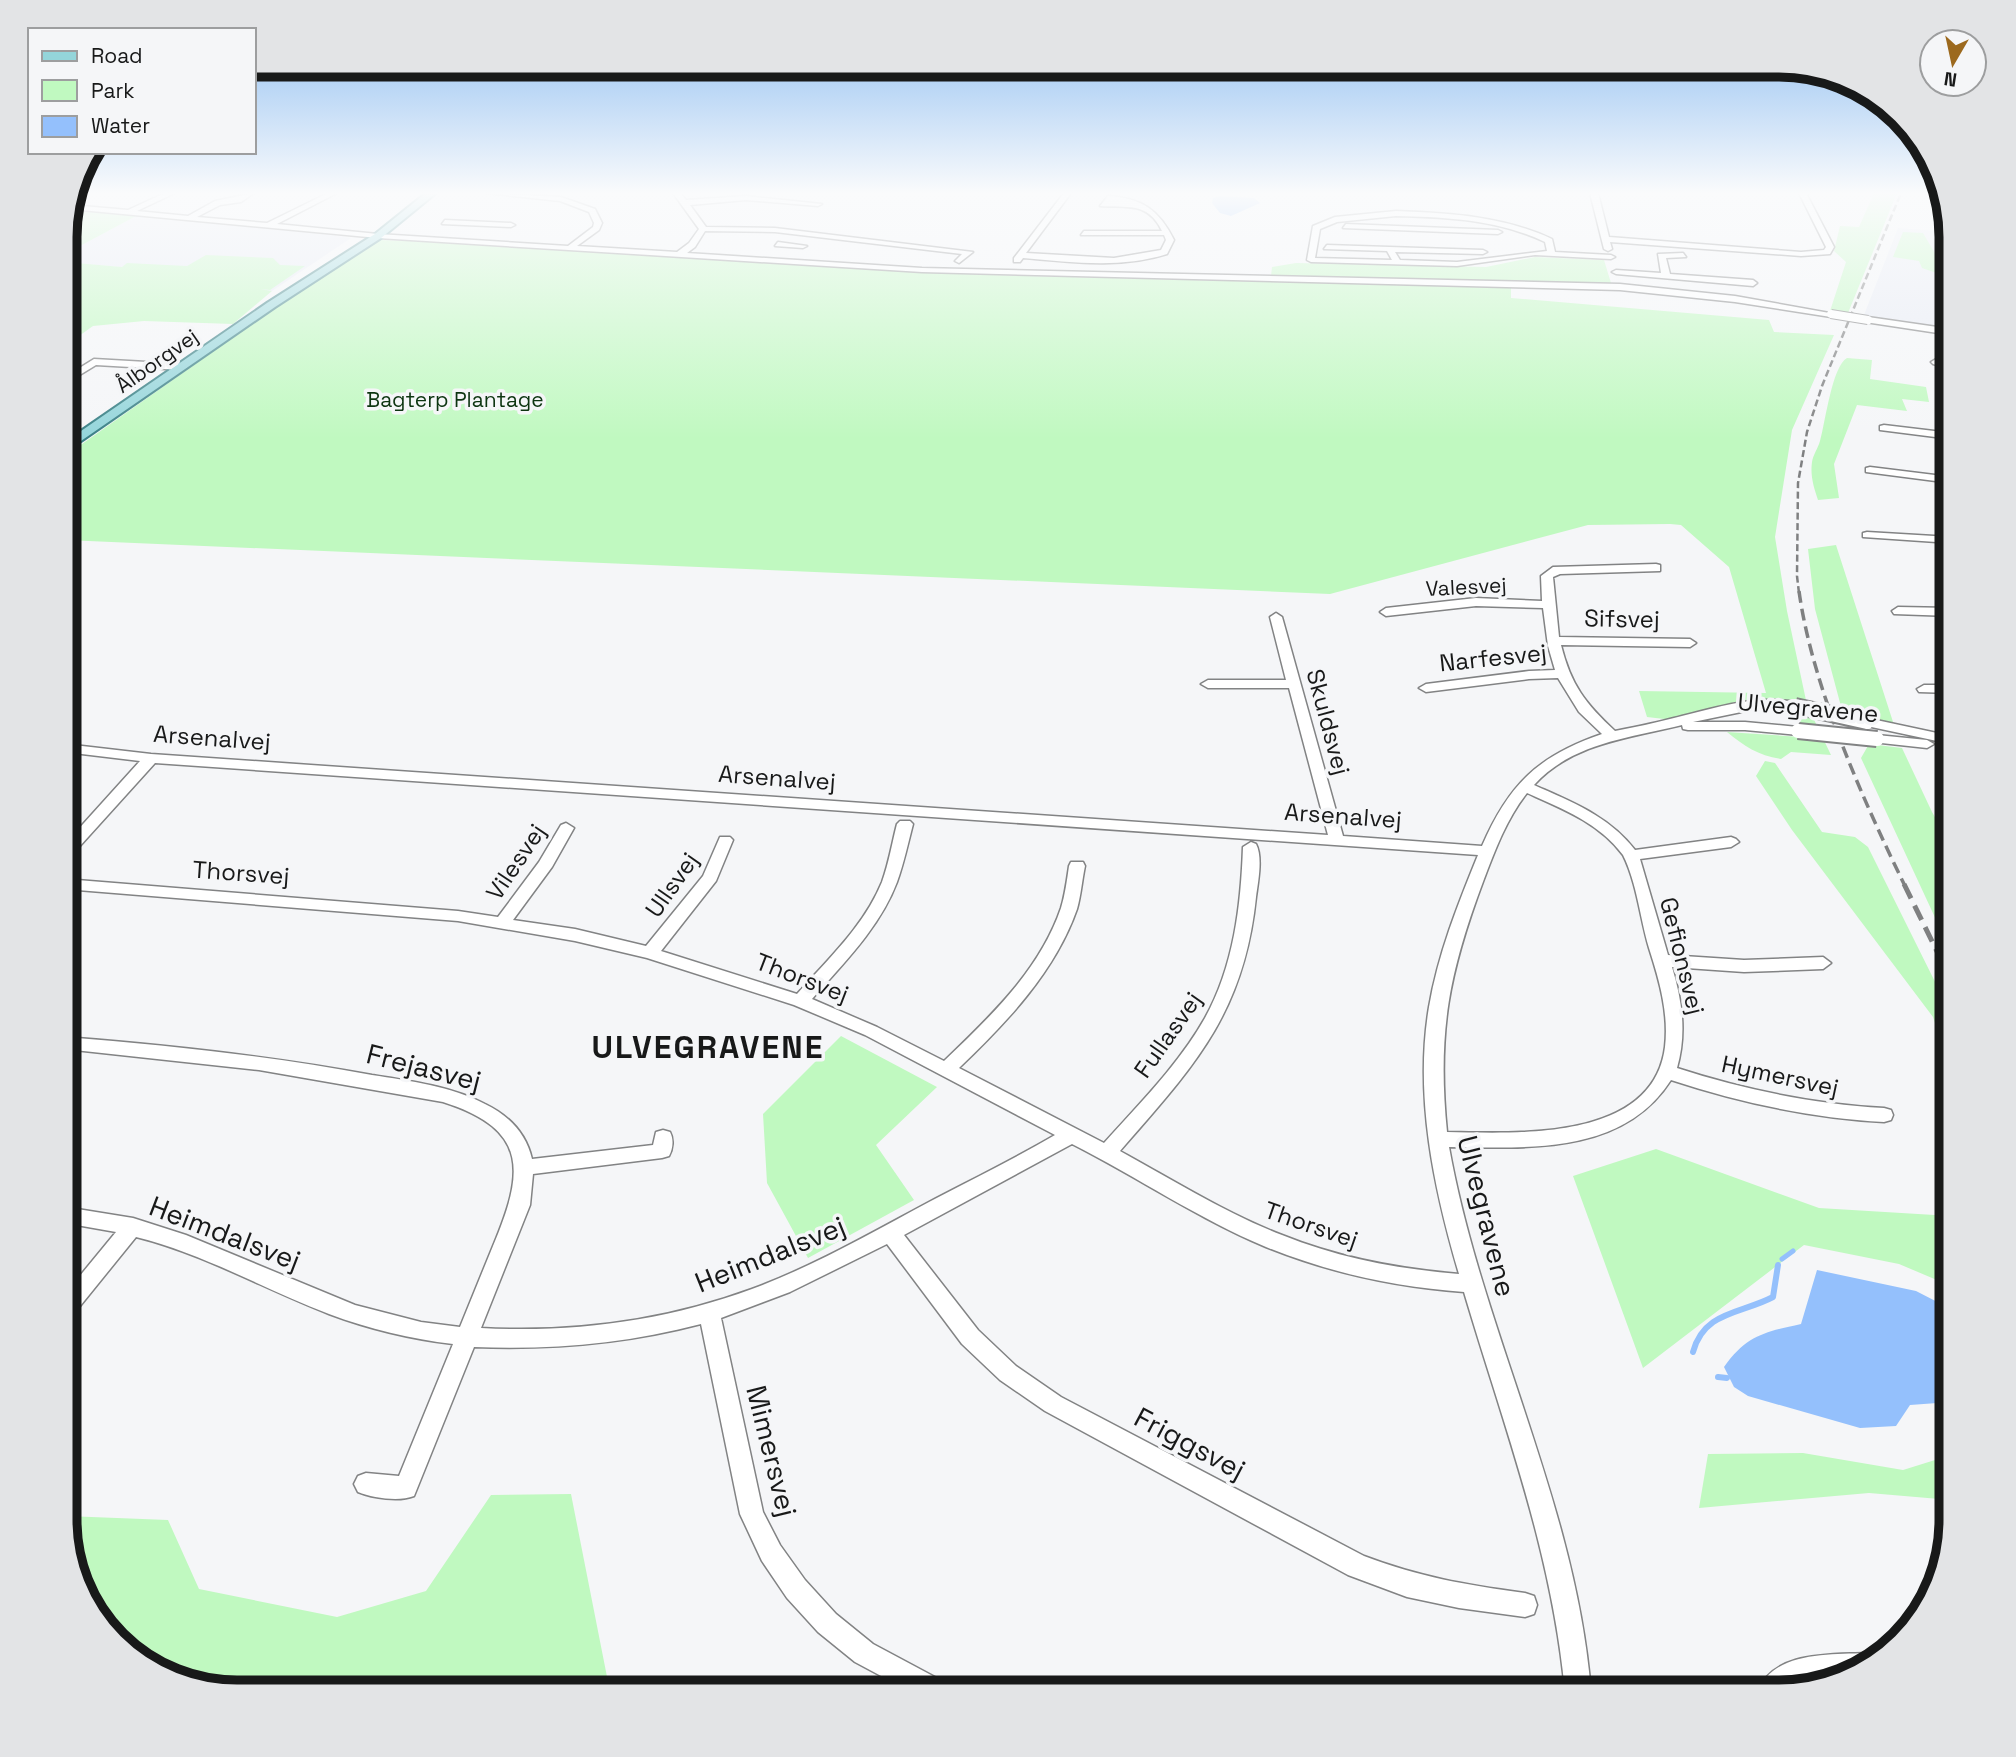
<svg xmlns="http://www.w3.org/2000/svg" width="2016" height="1757" font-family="'Space Grotesk',sans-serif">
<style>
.built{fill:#e8ebf4}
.green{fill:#c0f9c0}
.water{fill:#94c0fc}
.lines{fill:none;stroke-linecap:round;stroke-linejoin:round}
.stream-far1{stroke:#94c0fc;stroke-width:5}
.stream{stroke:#94c0fc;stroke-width:6}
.minor-casing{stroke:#828384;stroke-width:3}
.major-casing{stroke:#3a8186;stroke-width:4}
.minor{fill:#fff;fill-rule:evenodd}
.major{fill:#94d5da;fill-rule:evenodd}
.rail-far2{stroke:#7f8081;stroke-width:2.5;stroke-dasharray:7 3.5;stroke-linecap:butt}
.rail-far1{stroke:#7f8081;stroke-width:3.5;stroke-dasharray:12 6;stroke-linecap:butt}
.rail{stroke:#7f8081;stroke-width:5;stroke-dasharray:16 8;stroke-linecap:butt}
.minor-bridge-far1-casing{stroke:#828384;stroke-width:10;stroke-linecap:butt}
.minor-bridge-casing{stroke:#828384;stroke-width:18;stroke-linecap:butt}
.minor-bridge-far1{stroke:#fff;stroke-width:8}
.minor-bridge{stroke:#fff;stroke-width:14}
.labels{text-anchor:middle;stroke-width:7;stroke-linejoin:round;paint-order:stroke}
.far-street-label{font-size:21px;fill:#181919;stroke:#f5f6f8}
.far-park-label{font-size:21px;fill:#0d3511;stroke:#f5f6f8}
.street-label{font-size:24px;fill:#181919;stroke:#f5f6f8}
.near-street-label{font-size:28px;fill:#181919;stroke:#f5f6f8}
.district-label{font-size:32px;font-weight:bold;letter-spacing:2px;fill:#181919;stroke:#f5f6f8}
.rim{fill:none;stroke:#181919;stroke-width:9}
</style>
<rect width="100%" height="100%" fill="#f5f6f8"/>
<path class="built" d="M 138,215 L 271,227 L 351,238 L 272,291 L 104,281 L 121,267 L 65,262 L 65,254 Z
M 1898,228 L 1950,232 L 1951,329 L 1864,315 Z"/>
<path class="green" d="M 1874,193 L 1897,193 L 1848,313 L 1830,311 L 1846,262 L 1834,251 L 1840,226 L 1859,227 Z
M 70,209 L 138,215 L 65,254 L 65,226 Z
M 1903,232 L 1923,233 L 1936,255 L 1951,256 L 1951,260 L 1946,260 L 1951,278 L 1922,268 L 1919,261 L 1893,257 Z
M 379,240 L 470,243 L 991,275 L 1511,288 L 1511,298 L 1769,320 L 1774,332 L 1834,335 L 1792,430 L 1775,537 L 1787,611 L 1807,705 L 1831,755 L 1791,752 L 1781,759 C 1759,756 1744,746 1727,732 L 1802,737 L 1796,704 L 1773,700 L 1736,702 L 1673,720 L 1647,717 L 1639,691 L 1766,693 L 1729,567 L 1681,525 L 1670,524 L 1588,525 L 1330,594 L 65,540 L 65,456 L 252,324 Z
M 206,255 L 273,258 L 280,265 L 305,266 L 270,290 L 260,289 L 272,291 L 233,324 L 144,321 L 93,326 L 65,346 L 65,262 L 122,267 L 127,263 L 187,266 Z
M 1535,257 L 1604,260 L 1611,283 L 1271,276 L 1272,267 L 1296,263 L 1486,267 Z
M 1847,358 L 1872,360 L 1870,379 L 1926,387 L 1929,402 L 1902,399 L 1907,411 L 1857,405 L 1834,464 L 1839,498 L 1818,500 C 1814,488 1810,476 1812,462 C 1813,455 1818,448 1820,441 C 1825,424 1832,366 1847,358 Z
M 1836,545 L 1894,725 L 1843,714 L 1815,609 L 1808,549 Z
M 1869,744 L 1902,748 L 1932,812 L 1951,845 L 1951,952 L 1861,758 Z
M 1765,761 L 1775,763 L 1822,832 L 1855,837 L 1868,847 L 1951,1014 L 1951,1071 L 1933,1017 L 1792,830 L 1756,776 Z
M 841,1036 L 937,1087 L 876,1145 L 914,1200 L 808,1258 L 767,1183 L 763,1114 Z
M 1656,1149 L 1819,1208 L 1951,1216 L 1951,1286 L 1899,1264 L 1804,1245 L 1643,1368 L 1573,1176 Z
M 1803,1453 L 1903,1470 L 1951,1455 L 1951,1500 L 1869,1493 L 1699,1508 L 1708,1454 Z
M 571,1494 L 610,1692 L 434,1692 L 403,1682 L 330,1683 L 312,1692 L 237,1692 L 172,1679 L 116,1642 L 78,1586 L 65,1531 L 66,1516 L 168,1520 L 199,1589 L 337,1617 L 426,1591 L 491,1495 Z"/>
<path class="water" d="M 1220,196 L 1254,198 L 1260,203 L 1231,216 L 1220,213 L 1212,203 L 1213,198 Z
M 1817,1270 L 1916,1291 L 1951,1309 L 1951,1402 L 1910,1405 L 1896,1426 L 1860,1428 L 1748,1396 L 1734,1387 L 1724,1367 C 1747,1335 1765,1332 1801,1324 Z
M 403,1682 L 434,1692 L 312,1692 L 330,1683 Z"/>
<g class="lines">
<path class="stream-far1" d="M 1782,1259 L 1793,1251"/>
<path class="stream" d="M 1693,1352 C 1704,1311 1741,1314 1773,1297 L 1778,1265
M 1718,1377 L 1727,1378"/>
<defs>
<path id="minor" d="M 165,193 L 175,193 L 137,211 L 188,216 L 215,201 L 254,193 L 241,202 L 220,205 L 197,217 L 267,223 L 328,193 L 337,193 L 277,224 L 378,234 L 568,246 L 593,227 L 594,223 L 589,212 L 560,201 L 486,193 L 561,197 L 595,209 L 602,223 L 599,230 L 577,246 L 677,252 L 689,243 L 699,229 L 673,193 L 680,193 L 686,200 L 746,196 L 822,204 L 818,206 L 746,200 L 690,205 L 706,227 L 775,228 L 973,252 L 959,263 L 955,261 L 962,254 L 775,232 L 705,231 L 695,247 L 687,253 L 922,268 L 1620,284 L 1735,296 L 1835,314 L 1831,317 L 1735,302 L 1620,290 L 922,272 L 378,238 L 70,209 L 71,205 L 128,210 Z
M 1064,193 L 1071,193 L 1026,253 L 1114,258 L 1161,250 L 1166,240 L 1164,235 L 1081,235 L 1084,231 L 1162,231 C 1148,201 1126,208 1100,206 L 1108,196 C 1142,198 1159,210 1174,240 L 1167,254 C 1120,269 1071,262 1023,258 L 1020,262 L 1014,262 L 1014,258 Z
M 1590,193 L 1598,193 L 1609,237 L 1801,252 L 1824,250 L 1826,247 L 1799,193 L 1806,193 L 1834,247 L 1830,254 L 1801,256 L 1610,242 L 1612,249 L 1608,251 L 1604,249 Z
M 1396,211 C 1449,213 1503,216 1552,239 L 1555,252 L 1611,255 L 1615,257 L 1611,259 L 1535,255 L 1457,266 L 1311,262 L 1307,260 L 1313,226 L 1335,217 ZM 1396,216 C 1446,217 1499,220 1545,242 L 1547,251 L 1457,262 L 1400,260 L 1395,252 L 1483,254 L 1487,252 L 1483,250 L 1327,245 L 1324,249 L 1387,251 L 1392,260 L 1315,258 L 1320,229 L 1337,222 Z
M 445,220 L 511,223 L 515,225 L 511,227 L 442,224 Z
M 1346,224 L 1498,230 L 1502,232 L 1498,234 L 1343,228 Z
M 778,242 L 807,246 L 803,248 L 775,246 Z
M 1683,253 L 1686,257 L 1666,258 L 1670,274 L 1753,280 L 1757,283 L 1753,286 L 1616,274 L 1612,272 L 1616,270 L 1661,273 L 1658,254 Z
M 1868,317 L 1951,329 L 1951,335 L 1865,322 L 1865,318 Z
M 94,359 L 182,364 L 187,367 L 182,370 L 96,365 L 65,384 L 65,377 Z
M 1936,359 L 1951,363 L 1951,369 L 1933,364 L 1931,362 Z
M 1884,425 L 1951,433 L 1951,439 L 1880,430 L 1880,426 Z
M 1870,467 L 1951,477 L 1951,483 L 1866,472 L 1866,468 Z
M 1867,532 L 1951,537 L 1951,543 L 1863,537 L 1863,533 Z
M 1656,564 L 1660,565 L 1660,571 L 1560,574 L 1553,577 L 1559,637 L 1690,639 L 1696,643 L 1690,647 L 1561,645 C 1571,685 1585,703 1615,731 C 1635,727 1655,723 1674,718 C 1715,708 1758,693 1800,703 L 1802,706 L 1800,709 L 1756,709 L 1693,722 L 1745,722 L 1798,727 L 1805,731 L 1798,735 L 1745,730 L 1688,730 L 1683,729 L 1682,725 C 1629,738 1572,743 1534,785 C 1572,802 1609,816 1635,850 L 1731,837 L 1736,839 L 1739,842 L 1731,847 L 1640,859 L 1668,955 L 1744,960 L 1823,957 L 1831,963 L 1823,969 L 1744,972 L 1672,967 C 1682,1000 1687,1033 1677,1068 C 1745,1090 1813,1104 1884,1108 L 1891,1110 L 1893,1115 L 1891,1120 L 1884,1122 C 1811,1118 1741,1103 1671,1080 C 1623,1155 1529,1148 1449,1147 C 1482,1332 1576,1503 1591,1692 L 1565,1692 C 1552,1551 1504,1427 1464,1292 C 1396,1287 1330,1273 1266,1247 C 1199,1219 1137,1177 1072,1144 L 904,1235 L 978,1330 L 1016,1366 L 1061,1397 L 1364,1556 C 1419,1577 1467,1585 1525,1593 L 1534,1596 L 1537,1605 L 1534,1614 L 1525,1617 L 1459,1608 L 1407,1597 L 1348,1575 L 1045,1411 L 1000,1380 L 962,1344 L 887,1244 L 790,1292 L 721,1318 L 763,1512 L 780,1545 L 805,1580 L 836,1614 L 873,1644 L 946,1683 L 950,1692 L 911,1692 L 855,1662 L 818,1632 L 787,1598 L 762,1561 L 740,1514 L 701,1324 C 625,1344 551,1350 474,1347 L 414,1496 C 399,1502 373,1498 358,1492 L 354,1484 L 358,1476 L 366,1473 L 399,1476 L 453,1344 C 411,1339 369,1329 329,1314 C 264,1289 204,1254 136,1237 L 72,1316 L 65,1319 L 65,1294 L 116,1232 L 65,1223 L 65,1207 L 133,1218 L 186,1235 L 355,1305 L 421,1322 L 460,1327 C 471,1300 482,1273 493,1246 C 523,1174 531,1130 443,1102 L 259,1070 L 65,1049 L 65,1037 C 168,1045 270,1056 372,1075 C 410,1081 451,1086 485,1104 C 508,1115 526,1133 532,1159 L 653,1145 L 656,1132 L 663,1130 L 670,1132 C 674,1139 673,1149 669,1156 L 662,1158 L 533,1174 L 530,1205 L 481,1328 C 574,1333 665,1321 752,1289 C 814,1266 871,1233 929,1202 C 971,1180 1014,1159 1055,1135 L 865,1035 L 794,1005 L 647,958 L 575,941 L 458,921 L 65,889 L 65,879 L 458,911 L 498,917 L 539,862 L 561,825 L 566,823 L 574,828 L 552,867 L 513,920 L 575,929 L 646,946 L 703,876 L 720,837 L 730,837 L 733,840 L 716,881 L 661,951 L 797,994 C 828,959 864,926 882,882 C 889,863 892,843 897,824 L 900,821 L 910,821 L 913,824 C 908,843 904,863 897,882 C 880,927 844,963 812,999 L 877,1027 L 944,1061 C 990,1017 1040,970 1061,908 C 1065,895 1067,880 1069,866 L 1071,862 L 1083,862 L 1085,866 C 1082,880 1081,895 1077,909 C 1055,972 1006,1023 959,1068 L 1104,1143 C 1140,1103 1179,1064 1205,1018 C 1234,966 1241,905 1243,847 L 1251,842 L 1256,844 C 1263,857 1258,882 1256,897 C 1244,1014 1194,1066 1120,1151 C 1173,1180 1225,1213 1282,1235 C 1339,1258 1398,1269 1459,1274 C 1434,1189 1414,1096 1429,1007 C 1438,954 1458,904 1478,855 L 155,763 L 70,857 L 65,859 L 65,844 L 140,761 L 65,752 L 65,744 L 151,754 L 1328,835 L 1289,688 L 1208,688 L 1201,684 L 1208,680 L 1286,680 L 1270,617 L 1276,613 L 1282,617 L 1343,836 L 1482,846 C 1509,784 1538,756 1602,734 L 1579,712 L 1558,678 L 1529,679 L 1426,692 L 1419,688 L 1426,684 L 1529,671 L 1555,670 L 1548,646 L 1543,608 L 1476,606 L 1386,616 L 1380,612 L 1386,608 L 1476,598 L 1542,601 L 1541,576 L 1553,567 ZM 1527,793 C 1563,809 1599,823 1623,855 C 1637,883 1640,918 1649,948 C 1659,979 1669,1013 1665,1047 C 1653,1142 1516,1133 1447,1132 C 1437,1032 1449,972 1484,879 C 1495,850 1507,818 1527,793 Z
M 1898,607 L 1951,608 L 1951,616 L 1894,614 L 1892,611 Z
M 1924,685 L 1951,685 L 1951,693 L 1919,692 L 1917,689 Z
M 1867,718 L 1951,736 L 1951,744 L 1862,725 L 1860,722 Z
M 1877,735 L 1927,740 L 1934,744 L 1927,748 L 1872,742 L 1870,739 Z
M 1865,1653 L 1875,1659 L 1845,1679 L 1813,1682 L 1779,1692 L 1757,1692 C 1774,1651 1828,1655 1865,1653 Z"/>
<path id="major" d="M 426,193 L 436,193 L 381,238 L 275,307 L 65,452 L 65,442 L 267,303 L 375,234 Z"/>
</defs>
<use href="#minor" class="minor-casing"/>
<use href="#major" class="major-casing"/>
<use href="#minor" class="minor"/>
<use href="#major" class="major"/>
<path class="rail-far2" d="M 1799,593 L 1797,576 L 1798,483 L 1807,432 L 1822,386 L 1901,193"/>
<path class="rail-far1" d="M 1799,591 C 1812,686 1863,800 1905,886"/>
<path class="rail" d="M 1904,884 L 1951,980"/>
<defs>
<path id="minor-bridge-far1" d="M 1831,314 L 1868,320"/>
<path id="minor-bridge" d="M 1795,706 L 1867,722
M 1798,731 L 1877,739"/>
</defs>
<use href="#minor-bridge-far1" class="minor-bridge-far1-casing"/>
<use href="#minor-bridge" class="minor-bridge-casing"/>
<use href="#minor-bridge-far1" class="minor-bridge-far1"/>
<use href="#minor-bridge" class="minor-bridge"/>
</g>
<linearGradient id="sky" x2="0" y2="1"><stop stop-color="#86b9f0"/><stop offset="0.44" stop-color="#fafbfc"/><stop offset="1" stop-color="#fafbfc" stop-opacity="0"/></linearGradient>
<rect width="2016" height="439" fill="url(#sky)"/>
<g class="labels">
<g class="far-street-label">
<text transform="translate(157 361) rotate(-35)" y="7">Ålborgvej</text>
<text transform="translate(1466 587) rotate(-3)" y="7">Valesvej</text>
</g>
<g class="far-park-label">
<text x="455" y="407">Bagterp Plantage</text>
</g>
<g class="street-label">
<text transform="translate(1622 619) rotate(1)" y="8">Sifsvej</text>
<text transform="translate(1493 658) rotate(-6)" y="8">Narfesvej</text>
<text transform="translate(1808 708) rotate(5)" y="8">Ulvegravene</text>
<text transform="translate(1328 722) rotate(75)" y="8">Skuldsvej</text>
<text transform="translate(212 738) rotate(4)" y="8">Arsenalvej</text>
<text transform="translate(777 778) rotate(4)" y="8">Arsenalvej</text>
<text transform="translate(1343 816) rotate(4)" y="8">Arsenalvej</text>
<text transform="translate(516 862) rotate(-56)" y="8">Vilesvej</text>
<text transform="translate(241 873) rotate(4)" y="8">Thorsvej</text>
<text transform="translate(672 885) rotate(-55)" y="8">Ullsvej</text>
<text transform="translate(1682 956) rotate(76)" y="8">Gefionsvej</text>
<text transform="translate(802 978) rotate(21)" y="8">Thorsvej</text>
<text transform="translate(1168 1035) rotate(-55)" y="8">Fullasvej</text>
<text transform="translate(1780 1076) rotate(12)" y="8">Hymersvej</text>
<text transform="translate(1311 1225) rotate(19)" y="8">Thorsvej</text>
</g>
<g class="near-street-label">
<text transform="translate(424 1067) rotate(14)" y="10">Frejasvej</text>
<text transform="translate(1487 1216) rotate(76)" y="10">Ulvegravene</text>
<text transform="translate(225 1233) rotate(21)" y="10">Heimdalsvej</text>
<text transform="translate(770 1254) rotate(-22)" y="10">Heimdalsvej</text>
<text transform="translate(1190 1443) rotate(28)" y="10">Friggsvej</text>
<text transform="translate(772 1451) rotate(76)" y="10">Mimersvej</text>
</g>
<g class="district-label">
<text x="708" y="1058">ULVEGRAVENE</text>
</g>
</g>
<path d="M0 0H2016V1757H0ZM237 77H1779A160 160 0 0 1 1939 237V1520A160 160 0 0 1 1779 1680H237A160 160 0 0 1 77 1520V237A160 160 0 0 1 237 77Z" fill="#e3e4e6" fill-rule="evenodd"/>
<path class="rim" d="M237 77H1779A160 160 0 0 1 1939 237V1520A160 160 0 0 1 1779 1680H237A160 160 0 0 1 77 1520V237A160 160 0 0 1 237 77Z"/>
<rect x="28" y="28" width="228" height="126" fill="#f5f6f8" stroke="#9d9e9f" stroke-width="2"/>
<rect x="42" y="51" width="35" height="10" fill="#94d5da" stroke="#9d9e9f" stroke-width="2"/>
<text x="91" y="63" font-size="21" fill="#181919">Road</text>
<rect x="42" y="80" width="35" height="21" fill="#c0f9c0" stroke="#9d9e9f" stroke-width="2"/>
<text x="91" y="98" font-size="21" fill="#181919">Park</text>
<rect x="42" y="116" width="35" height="21" fill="#94c0fc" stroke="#9d9e9f" stroke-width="2"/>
<text x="91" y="133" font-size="21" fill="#181919">Water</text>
<g transform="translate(1953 63) rotate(189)"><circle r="33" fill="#f5f6f8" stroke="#9d9e9f" stroke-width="2"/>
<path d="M0-5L12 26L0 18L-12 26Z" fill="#9c691e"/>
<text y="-10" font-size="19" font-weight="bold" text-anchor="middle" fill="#181919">N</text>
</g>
</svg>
